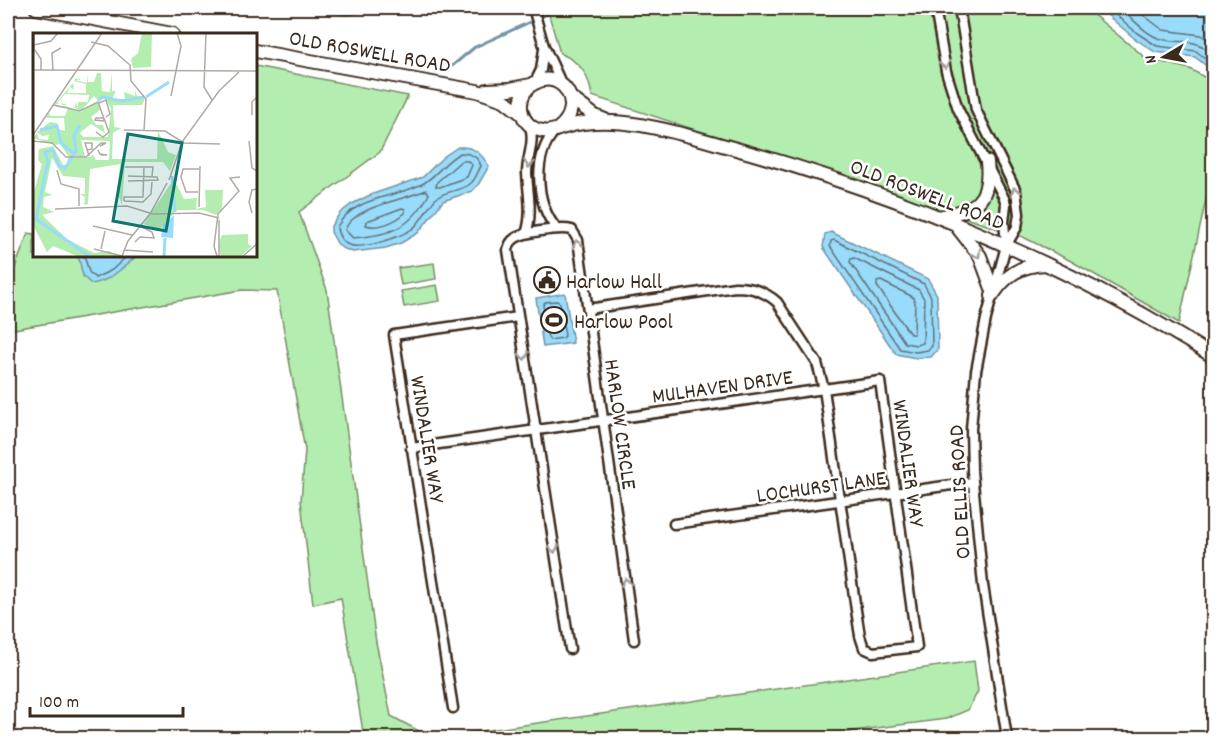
<svg xmlns="http://www.w3.org/2000/svg" width="1221" height="746" font-family="Dekko,sans-serif">
<style>
.green{fill:#b4edb0;stroke:#788c67;stroke-width:1.5}
.water{fill:#99dbfb;stroke:#7394a3;stroke-width:1.5}
.lines{fill:none;stroke-linecap:round;stroke-linejoin:round}
.shore{stroke:#617176;stroke-width:1.5}
.stream{stroke:#7394a3;stroke-width:3}
.street-casing{stroke:#3b2a1e;stroke-width:13}
.secondary-casing{stroke:#3b2a1e;stroke-width:16}
.street{stroke:#fff;stroke-width:8}
.secondary{stroke:#fff;stroke-width:12}
.oneway{stroke:#a79f9a}
.labels{text-anchor:middle;stroke-width:5;stroke-linejoin:round;paint-order:stroke}
.street-label{font-size:22px;fill:#3b2a1e;stroke:#fff}
.poi-label{font-size:22px;fill:#3b2a1e;stroke:#fff;text-anchor:start}
.inset-river{fill:none;stroke:#99dbfb;stroke-width:3}
.inset-road{fill:none;stroke:#b1aaa5;stroke-width:1.5}
.view{fill:#0f766e;fill-opacity:0.15;stroke:#0f766e;stroke-width:3}
.inset-edge{fill:none;stroke:#3b2a1e;stroke-width:3}
</style>
<rect width="100%" height="100%" fill="#fff"/>
<filter id="ink" filterUnits="userSpaceOnUse"><feTurbulence type="fractalNoise" baseFrequency=".0167" numOctaves="2"/><feDisplacementMap in="SourceGraphic" scale="12" xChannelSelector="R" yChannelSelector="G"/><feConvolveMatrix kernelMatrix="1 2 1 2 8 2 1 2 1" color-interpolation-filters="sRGB"/></filter>
<g filter="url(#ink)">
<path class="green" d="M 547,8 L 1085,8 L 1146,58 L 1190,69 L 1213,82 L 1213,168 L 1179,323 L 1071,261 L 1023,237 L 592,96 C 588,73 581,63 560,53 Z
M 255,66 L 408,96 L 380,152 L 299,212 L 327,290 L 376,642 L 391,716 L 432,738 L 364,738 L 341,598 L 313,604 L 301,501 L 305,450 L 277,291 L 242,290 L 8,330 L 8,287 L 28,233 L 34,234 L 34,255 L 255,255 Z
M 434,263 L 436,279 L 401,285 L 398,268 Z
M 437,285 L 440,301 L 404,307 L 401,291 Z
M 974,661 L 978,691 L 968,710 L 946,719 L 853,731 L 835,738 L 793,738 L 792,734 L 761,738 L 432,738 Z"/>
<path class="water" d="M 316,8 L 385,8 L 347,15 L 319,11 Z
M 1099,8 L 1213,8 L 1213,71 L 1195,57 L 1155,52 L 1134,38 Z
M 458,147 C 474,146 481,153 489,166 L 478,185 L 472,191 L 443,201 L 418,233 L 401,243 L 386,248 L 353,252 L 342,248 L 337,243 L 331,232 L 331,226 L 340,213 L 352,204 L 370,195 L 423,177 L 443,157 Z
M 831,232 L 928,279 L 937,295 L 938,349 L 931,357 L 916,358 L 896,354 L 823,247 L 825,234 Z
M 78,255 L 138,255 C 123,267 111,281 91,284 L 83,276 Z
M 565,293 L 573,343 L 543,347 L 536,298 Z"/>
<g class="lines">
<path class="shore" d="M 1108,8 L 1137,33 L 1157,46 L 1196,51 L 1214,65
M 1120,8 C 1132,18 1146,35 1161,39 C 1185,45 1193,36 1214,55
M 1134,8 L 1163,30 L 1201,35 L 1214,43
M 460,153 C 470,153 478,156 481,166 C 478,171 476,178 472,182 C 464,191 448,190 438,197 C 429,203 422,222 412,229 C 401,237 362,250 349,245 C 342,243 337,233 337,227 C 353,196 397,198 424,183 C 437,175 445,161 460,153 Z
M 461,161 L 468,161 L 472,165 L 467,177 L 440,187 L 436,187 L 437,182 Z
M 426,190 L 429,194 C 411,228 391,235 353,238 L 345,230 C 353,206 405,200 426,190 Z
M 402,208 L 405,209 L 405,213 C 395,222 379,229 366,225 L 367,221 Z
M 834,240 L 924,284 L 931,297 L 932,346 L 928,350 L 916,352 L 900,349 L 830,246 L 831,241 Z
M 84,255 L 89,272 L 95,278 L 112,270 L 128,255
M 854,258 L 919,290 L 924,299 L 923,343 L 916,345 L 905,343 L 850,262 L 851,259 Z
M 881,281 L 913,297 L 915,302 L 914,334 L 910,334 L 877,286 L 877,282 Z
M 557,301 L 560,303 L 565,336 L 563,338 L 550,340 L 548,338 L 543,305 L 545,302 Z"/>
<path class="stream" d="M 452,66 L 475,47 L 554,11 L 567,8"/>
<defs>
<path id="street" d="M 533,8 L 544,46 L 562,85
M 935,8 L 946,71 L 958,109 L 1004,198 L 1006,204 L 1004,222 L 1006,245
M 959,8 L 976,110 L 1016,191 L 1019,214 L 1017,227 L 1006,246 L 986,319 L 976,371 L 971,429 L 972,471 L 983,585 L 1007,738
M 535,82 L 541,70 L 544,49
M 556,130 C 532,154 535,205 557,229
M 526,234 C 533,214 528,194 527,173 C 527,157 535,143 530,126
M 411,448 L 824,389 L 856,610 L 860,636 L 864,648 L 873,652 L 917,647 L 880,381 L 824,389 L 817,363 L 777,302 C 764,291 752,287 735,287 L 588,309
M 674,524 L 973,482
M 570,649 L 508,250 C 509,246 509,244 512,241 C 519,232 561,227 572,230 L 578,240 L 634,640
M 453,708 L 394,335 L 518,317"/>
<path id="secondary" d="M 36,8 L 172,34
M 255,51 L 477,91 L 504,100 L 522,114
M 487,90 L 510,89 L 531,85
M 571,98 L 595,116 L 605,120
M 559,128 C 587,106 561,66 533,84 C 513,96 519,128 543,131 C 551,133 557,129 565,127 C 615,112 679,133 729,147 C 899,194 1065,262 1214,357
M 939,217 C 975,210 991,202 987,162
M 958,228 L 980,256 L 993,291
M 992,296 C 1006,275 1020,265 1046,264"/>
</defs>
<use href="#street" class="street-casing"/>
<use href="#secondary" class="secondary-casing"/>
<use href="#street" class="street"/>
<use href="#secondary" class="secondary"/>
</g>
<defs><path id="oneway-chevron" d="M-2-3.5L2.5 0L-2 3.5" fill="none" stroke-width="1.6" stroke-linecap="round" stroke-linejoin="round" transform="scale(1.5)"/></defs>
<g class="oneway">
<use href="#oneway-chevron" transform="translate(945 65) rotate(78)"/>
<use href="#oneway-chevron" transform="translate(529 164) rotate(98)"/>
<use href="#oneway-chevron" transform="translate(1015 191) rotate(-110)"/>
<use href="#oneway-chevron" transform="translate(577 244) rotate(-104)"/>
<use href="#oneway-chevron" transform="translate(977 254) rotate(60)"/>
<use href="#oneway-chevron" transform="translate(524 356) rotate(81)"/>
<use href="#oneway-chevron" transform="translate(554 549) rotate(81)"/>
<use href="#oneway-chevron" transform="translate(626 582) rotate(-98)"/>
</g>
</g>
<defs>
<symbol id="civic-ring" viewBox="-11 -11 22 22"><circle r="9.5" fill="#fff" stroke="#3b2a1e" stroke-width="1.5"/><path d="M-.6-6.5H3V-4.5H.6V-3L4-1V1h2V6H-6V1h2V-1L-.6-3ZM-1.2 2.5V6h2.4V2.5Z" fill="#3b2a1e"/></symbol>
<symbol id="stadium-ring" viewBox="-11 -11 22 22"><circle r="9.5" fill="#fff" stroke="#3b2a1e" stroke-width="1.5"/><path d="M0-5a6.5 5 0 1 0 0 10a6.5 5 0 1 0 0-10ZM-3.5-1.8h7v3.6h-7Z" fill="#3b2a1e"/></symbol>
</defs>
<g fill-rule="evenodd">
<use href="#civic-ring" x="532" y="265" width="30" height="30"/>
<use href="#stadium-ring" x="539" y="305" width="30" height="30"/>
</g>
<g class="labels">
<g class="street-label">
<text transform="translate(370 50) rotate(10)" y="8">OLD ROSWELL ROAD</text>
<text transform="translate(928 193) rotate(21)" y="8">OLD ROSWELL ROAD</text>
<text transform="translate(722 385) rotate(-8)" y="8">MULHAVEN DRIVE</text>
<text transform="translate(622 424) rotate(82)" y="8">HARLOW CIRCLE</text>
<text transform="translate(429 439) rotate(81)" y="8">WINDALIER WAY</text>
<text transform="translate(910 463) rotate(82)" y="8">WINDALIER WAY</text>
<text transform="translate(821 485) rotate(-8)" y="8">LOCHURST LANE</text>
<text transform="translate(958 492) rotate(-93)" y="8">OLD ELLIS ROAD</text>
</g>
<g class="poi-label">
<text x="566" y="288">Harlow Hall</text>
<text x="574" y="328">Harlow Pool</text>
</g>
</g>
<g transform="translate(33 33)">
<rect width="224" height="224" fill="#fff"/>
<path d="M 109,0 L 119,0 L 118,34 L 100,35 L 98,26 L 105,20 ZM 79,39 L 79,58 L 83,58 L 79,66 L 92,66 L 91,59 L 102,63 L 102,57 L 104,63 L 112,66 L 109,72 L 80,72 L 81,94 L 88,95 L 80,100 L 79,126 L 124,126 L 125,98 L 135,119 L 143,122 L 137,138 L 130,129 L 92,129 L 89,172 L 84,158 L 87,131 L 57,136 L 55,171 L 51,172 L 52,164 L 47,161 L 52,161 L 52,145 L 30,143 L 19,125 L 12,159 L 19,162 L 11,164 L 10,174 L 21,179 L 9,182 L 34,206 L 61,220 L 76,218 L 86,223 L 44,223 L 20,213 L 14,219 L 0,192 L 0,162 L 9,131 L 5,127 L 6,116 L 20,113 L 30,132 L 34,132 L 35,125 L 57,124 L 60,122 L 63,127 L 76,127 L 77,108 L 48,107 L 52,124 L 36,124 L 27,111 L 22,112 L 0,105 L 4,100 L 6,106 L 15,107 L 16,102 L 9,103 L 4,99 L 17,89 L 24,90 L 25,96 L 32,98 L 31,85 L 13,85 L 16,80 L 17,83 L 32,83 L 35,75 L 19,74 L 33,73 L 48,79 L 61,70 L 65,70 L 67,77 L 58,84 L 63,92 L 70,92 L 72,100 L 58,91 L 47,100 L 50,104 L 75,104 L 78,76 L 72,65 L 66,68 L 61,63 L 48,78 L 36,72 L 29,72 L 28,70 L 42,74 L 43,69 L 45,75 L 45,69 L 55,69 L 56,62 L 32,61 L 24,70 L 27,71 L 22,71 L 40,50 L 41,57 L 37,54 L 34,60 L 53,60 L 53,51 L 41,48 L 43,45 L 46,47 L 46,44 L 47,47 L 42,47 L 54,50 L 55,41 L 55,49 L 61,49 L 64,40 L 68,40 L 69,58 L 77,59 ZM 138,150 L 144,152 L 151,166 L 164,165 L 163,176 L 173,174 L 172,157 L 190,157 L 189,176 L 183,182 L 170,177 L 144,177 L 126,197 L 111,191 ZM 215,201 L 215,211 L 219,213 L 208,223 L 188,223 L 185,212 L 189,202 Z" fill="#b4edb0"/>
<path d="M 141,182 L 140,205 L 128,204 L 130,192 Z" fill="#99dbfb"/>
<path class="inset-river" d="M 113,64 L 136,49M 65,68 L 69,64 L 89,68 L 111,64M 47,92 L 41,102 L 43,118 L 32,135 L 26,133 L 20,117 L 12,119 L 15,128 L 3,186 L 56,223M 7,97 L 24,93 L 28,110 L 40,120M 139,143 L 142,179M 131,223 L 132,205"/>
<path class="inset-road" d="M 1,0 L 1,16 L 8,26 L 8,37M 173,0 L 171,54 L 179,67M 58,9 L 75,13 L 97,32 L 98,48 L 113,66 L 111,97M 1,12 L 18,8 L 25,0M 0,37 L 224,38M 20,38 L 19,20 L 28,15M 138,63 L 148,13 L 144,0M 66,70 L 73,67 L 77,81 L 73,84M 21,72 L 47,78 L 65,69M 219,82 L 219,69 L 224,64M 70,85 L 72,88 L 62,87 L 63,85 ZM 91,97 L 132,98 L 151,110 L 187,111M 63,99 L 70,104 L 76,99 L 65,69M 0,102 L 69,0M 0,108 L 19,110 L 33,124 L 53,124 L 68,110 L 73,110 L 67,113M 216,108 L 219,135 L 224,138M 54,117 L 59,116 L 59,110 L 52,110 L 56,123M 65,117 L 67,121 L 68,122 L 74,122 L 67,121M 92,134 L 120,134 L 119,143M 24,137 L 28,151 L 46,156 L 46,173M 136,147 L 149,109 L 186,58 L 206,39M 95,148 L 125,147 L 124,144 L 95,143M 165,159 L 153,159 L 148,144 L 150,136 L 166,136M 91,168 L 91,164 L 110,164 L 111,134M 91,168 L 110,169 L 118,161 L 119,149M 166,174 L 167,133M 22,176 L 94,173 L 120,181 L 166,180 L 186,185M 219,180 L 216,169 L 219,157 L 224,156M 186,187 L 186,223M 60,193 L 99,202M 102,209 L 107,204 L 121,205 L 119,199 L 107,193M 61,216 L 89,223M 68,216 L 72,198M 91,217 L 120,219M 89,223 L 95,208 L 117,181 L 134,150M 184,223 L 181,213 L 185,181 L 206,158 L 197,145 L 207,144M 210,223 L 224,211"/>
<path class="view" d="M 95,101 L 149,110 L 133,198 L 80,188 Z"/>
<rect width="224" height="224" class="inset-edge"/>
</g>
<rect width="1221" height="746" fill="none" stroke="#fff" stroke-width="30"/>
<rect x="15" y="15" width="1191" height="716" fill="none" stroke="#3b2a1e" stroke-width="2" filter="url(#ink)"/>
<g transform="translate(1164 57) rotate(260)" stroke="#ffffff" stroke-width="4.5" paint-order="stroke">
<path d="M0-4.5L10 22L0 15L-10 22Z" fill="#3b2a1e"/>
<text y="-9" font-size="16" font-weight="bold" text-anchor="middle" fill="#3b2a1e">N</text>
</g>
<path d="M30 707v9h153v-9" fill="none" stroke="#3b2a1e" stroke-width="3"/>
<text x="39" y="707" font-size="18" fill="#3b2a1e" stroke="#ffffff" stroke-width="4.5" paint-order="stroke">100 m</text>
</svg>
